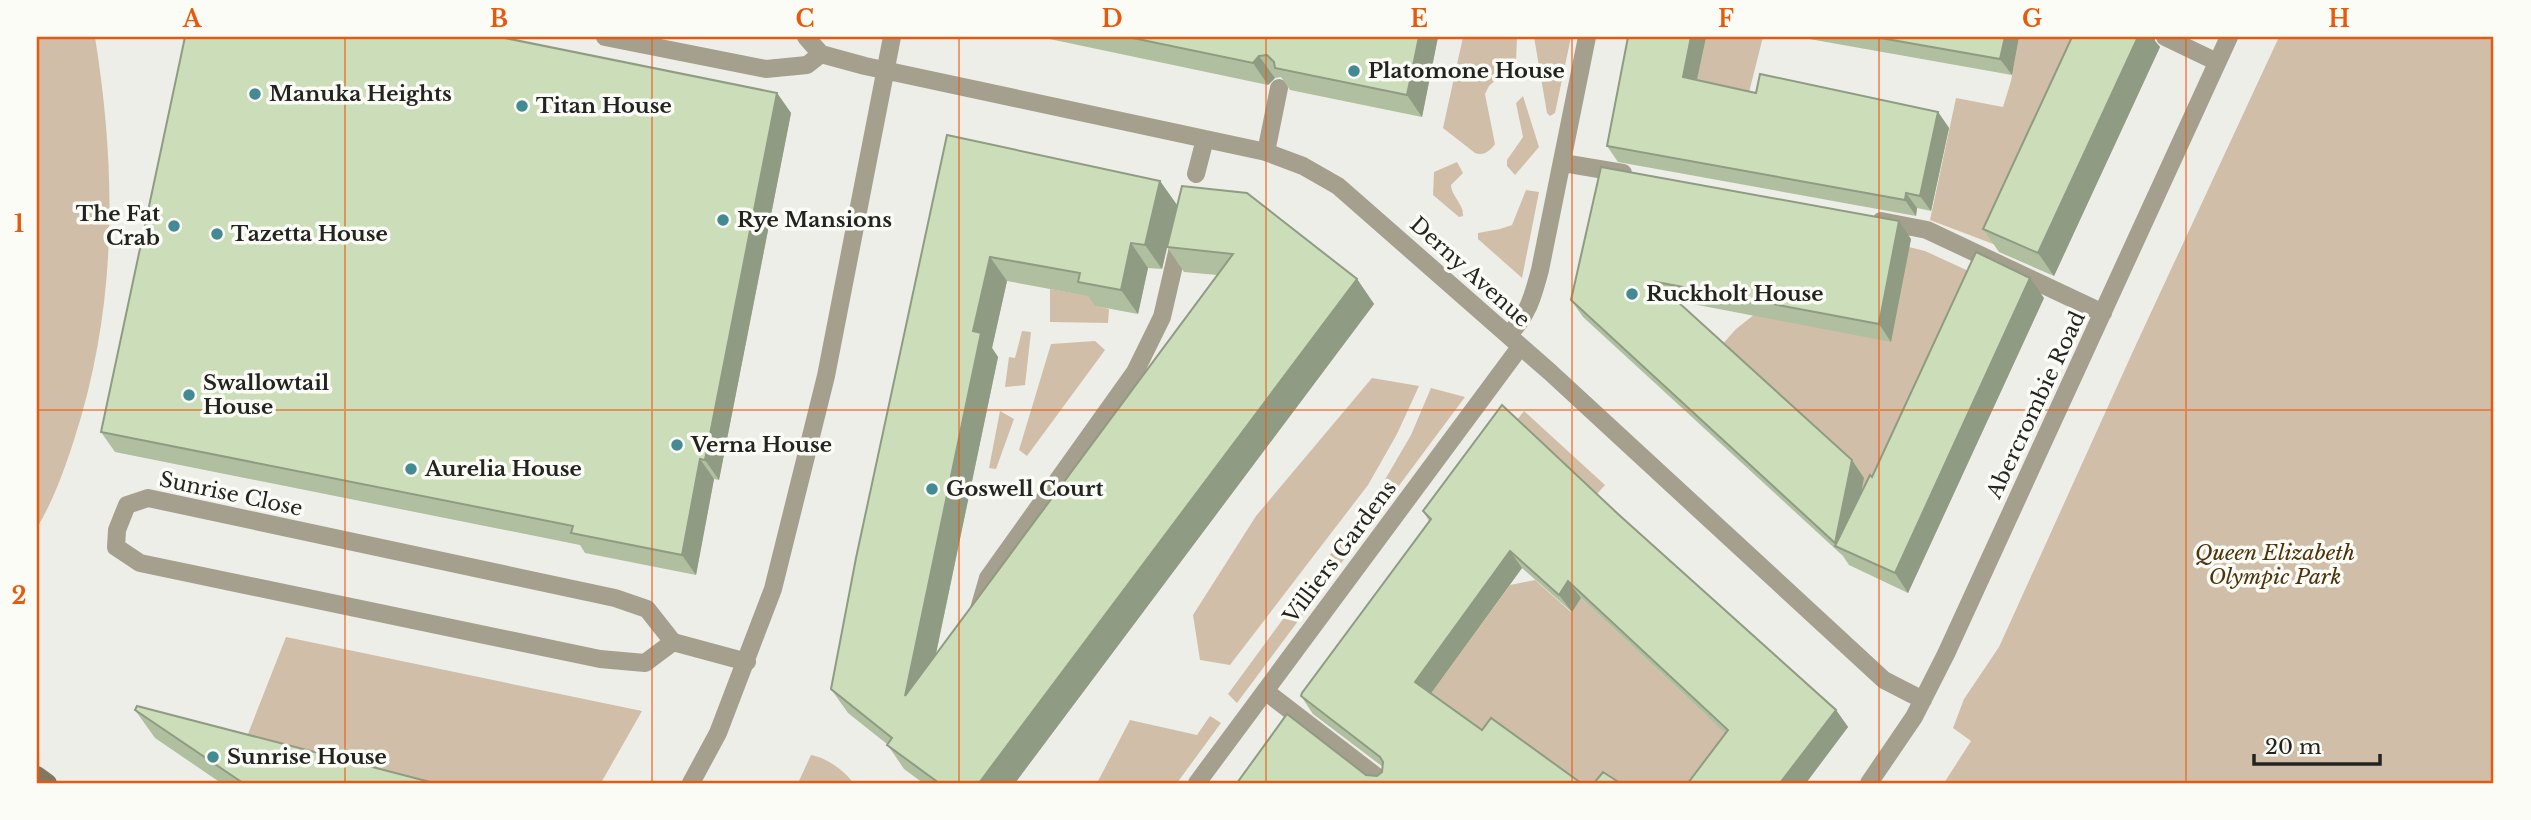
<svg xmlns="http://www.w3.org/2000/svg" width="2531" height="820" font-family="'Libre Baskerville',serif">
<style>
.green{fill:#d1bea8}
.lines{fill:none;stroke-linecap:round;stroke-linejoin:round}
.lane{stroke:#a59f8e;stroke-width:18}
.street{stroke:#a59f8e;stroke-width:18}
.secondary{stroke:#817861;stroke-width:18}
.wall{fill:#afbf9f}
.shaded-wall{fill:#8f9b82}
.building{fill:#ccdeb9;stroke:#8f9b82;stroke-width:2}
.grid{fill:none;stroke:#e8590c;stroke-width:2;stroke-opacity:0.55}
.poi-dot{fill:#438a92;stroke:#fbfcf6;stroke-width:2.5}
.labels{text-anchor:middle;stroke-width:7;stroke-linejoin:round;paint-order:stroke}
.poi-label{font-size:21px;font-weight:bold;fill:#232321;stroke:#fbfcf6;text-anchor:start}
.street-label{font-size:21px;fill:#232321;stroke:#fbfcf6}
.park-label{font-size:21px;font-style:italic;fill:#4e320a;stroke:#fbfcf6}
.neatline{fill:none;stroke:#e8590c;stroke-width:2.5}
.grid-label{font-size:23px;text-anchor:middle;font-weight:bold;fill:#e8590c}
</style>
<rect width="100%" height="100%" fill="#eeeee8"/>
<path class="green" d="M 37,37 L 95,37 C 117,174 117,308 74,440 C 64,471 53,501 37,528 Z
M 1463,37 L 1517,37 L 1516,62 L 1489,86 L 1485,94 L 1495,144 C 1490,151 1484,156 1475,153 L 1443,128 Z
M 1534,37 L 1571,37 L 1555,113 L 1550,116 L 1547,113 Z
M 1705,37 L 1763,37 L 1746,104 L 1679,163 Z
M 2019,37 L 2098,37 L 2001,247 L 1930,220 L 1956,98 L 2003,107 L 2011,81 Z
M 2279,37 L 2494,37 L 2494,783 L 1944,783 L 1971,741 L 1953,728 L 1964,699 L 1999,647 L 2134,349 Z
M 1523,96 L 1539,147 L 1515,175 L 1507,166 L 1507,160 L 1523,137 L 1516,103 Z
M 1457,162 L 1463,173 L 1451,185 C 1451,196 1464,204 1463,216 L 1459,217 L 1433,195 L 1434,172 Z
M 1526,190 L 1539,192 L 1522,278 L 1478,239 L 1478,233 L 1500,229 L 1512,225 Z
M 1909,247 L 1925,251 L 1986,279 L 1873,526 L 1720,347 L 1736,329 L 1755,314 Z
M 1050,289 L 1097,297 L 1096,306 L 1109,309 L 1108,323 L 1050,322 Z
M 1022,331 L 1031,332 L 1025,385 L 1005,387 L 1009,357 L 1015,358 Z
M 1095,341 L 1105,350 L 1027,456 L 1019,450 L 1051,344 Z
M 1372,378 L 1419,386 L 1397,434 L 1368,485 L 1230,665 L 1200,660 L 1193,615 L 1256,516 Z
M 1431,388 L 1465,397 L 1237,703 L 1228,694 L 1366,506 L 1369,507 L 1411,435 Z
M 1000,411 L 1014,419 L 996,469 L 989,468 Z
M 1524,411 L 1605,485 L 1597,494 L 1517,420 Z
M 1535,580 L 1571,612 L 1581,598 L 1708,717 L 1744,731 L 1714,783 L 1569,783 L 1494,748 L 1424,703 L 1510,585 Z
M 286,637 L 642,711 L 601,783 L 430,783 L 246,739 Z
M 1210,716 L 1221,723 L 1177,783 L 1097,783 L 1130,720 L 1197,735 Z
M 811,755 C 825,757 847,772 853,783 L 798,783 Z"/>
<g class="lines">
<path class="lane" d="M 979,609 L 988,578 L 1135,372 L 1162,317 L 1181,235"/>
<path class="street" d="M 605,37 L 766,69 L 807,65 L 821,54
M 806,37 L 821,54 L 865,66 L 1266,152 L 1303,166 L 1338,186 L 1550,372 L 1884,680 L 1923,700
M 2165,37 L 2217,62
M 1266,152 L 1279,88
M 1563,163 L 1623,173
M 1196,174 L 1205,139
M 1881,221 L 1927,230 L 2103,313
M 1508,335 C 1528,316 1533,296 1540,270 L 1587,37
M 673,642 L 645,663 L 600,659 L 140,563 L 116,547 L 117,530 L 127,505 L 148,498 L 615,598 L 647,609 L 673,642 L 747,662
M 1265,691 L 1385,783
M 691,783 L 718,733 L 773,589 L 826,376 L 892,37
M 1197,783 L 1520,347
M 1869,783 L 1914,717 L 1946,654 L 2229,37"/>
<path class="secondary" d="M 37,775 L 48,783"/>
</g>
<path class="wall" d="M 1040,37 L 1438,37 L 1422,117 L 1290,90 L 1281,77 L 1275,78 L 1268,85 Z
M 1628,37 L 1706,37 L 1697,80 L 1756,93 L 1938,112 L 1949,128 L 1931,211 L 1917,208 L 1916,216 L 1618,162 L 1607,146 Z
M 1798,37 L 2019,37 L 2012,75 Z
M 2155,41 L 2160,47 L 2054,276 L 1999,252 L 1983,229 Z
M 777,93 L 791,113 L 719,480 L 714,479 L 696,575 L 585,553 L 580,545 L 115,452 L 101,432 Z
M 947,135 L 1160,181 L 1177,205 L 1162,269 L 1148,268 L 1138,314 L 1095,306 L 1088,296 L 1007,281 L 992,348 L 998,357 L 936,654 L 1217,275 L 1184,272 L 1167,247 L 1182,186 L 1357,279 L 1374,304 L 1015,783 L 923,783 L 904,769 L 887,744 L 848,713 L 831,689 Z
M 1601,167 L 1911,239 L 1891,342 L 1677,301 L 1864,478 L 1861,493 L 1872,477 L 2044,298 L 1908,593 L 1849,565 L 1843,556 L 1583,317 L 1571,300 Z
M 1423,511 L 1618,514 L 1836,710 L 1848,727 L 1806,783 L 1688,783 L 1725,733 L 1581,598 L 1572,612 L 1522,568 L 1431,693 L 1482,730 L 1581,783 L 1237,783 L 1366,775 L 1377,776 L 1382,772 L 1383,767 L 1313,714 L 1301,696 L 1429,521 Z
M 135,710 L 434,783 L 221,783 L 155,738 Z"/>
<path class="shaded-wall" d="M 1419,37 L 1438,37 L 1422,117 L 1407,95 Z
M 1691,37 L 1706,37 L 1694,93 L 1683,77 Z
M 2005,37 L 2019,37 L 2012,75 L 2000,59 Z
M 2138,37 L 2155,37 L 2155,41 L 2160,47 L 2054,276 L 2038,253 Z
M 1259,56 L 1275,78 L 1268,85 L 1253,63 Z
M 777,93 L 791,113 L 719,480 L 705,460 Z
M 1938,112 L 1949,128 L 1931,211 L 1920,196 Z
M 1160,181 L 1177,205 L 1162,269 L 1145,245 Z
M 1906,193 L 1917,208 L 1916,216 L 1905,200 Z
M 1899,221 L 1911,239 L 1891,342 L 1879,324 Z
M 1131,243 L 1148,268 L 1138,314 L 1121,290 Z
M 990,257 L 1007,281 L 992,348 L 998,357 L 922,720 L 905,696 L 973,331 Z
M 2030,278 L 2044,298 L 1908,593 L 1895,573 Z
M 1357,279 L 1374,304 L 1015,783 L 979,783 Z
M 700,459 L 714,479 L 696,575 L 682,555 Z
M 1852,460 L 1864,478 L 1849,552 L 1835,543 Z
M 1510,551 L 1522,568 L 1427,699 L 1415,682 Z
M 1568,581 L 1581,598 L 1572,612 L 1559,595 Z
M 1836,710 L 1848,727 L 1806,783 L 1780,783 Z"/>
<path class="building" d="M 185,37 L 500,37 L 777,93 L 705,460 L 700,459 L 682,555 L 571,533 L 573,526 L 101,432 Z
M 1128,37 L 1419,37 L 1407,95 L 1275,68 L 1274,62 L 1267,55 L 1259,56 L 1253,63 Z
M 1628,37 L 1691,37 L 1683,77 L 1756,93 L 1760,74 L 1938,112 L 1920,196 L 1906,193 L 1905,200 L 1607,146 Z
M 1875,37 L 2005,37 L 2000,59 Z
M 2072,37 L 2138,37 L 2038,253 L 1983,229 Z
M 947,135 L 1160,181 L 1145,245 L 1131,243 L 1121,290 L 1078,282 L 1080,273 L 990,257 L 973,331 L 981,333 L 905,696 L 1233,254 L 1167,247 L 1182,186 L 1247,193 L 1357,279 L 979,783 L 939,783 L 887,745 L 892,738 L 831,689 L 856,558 Z
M 1601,167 L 1899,221 L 1879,324 L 1656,282 L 1852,460 L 1835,543 L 1571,300 Z
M 1976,252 L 2030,278 L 1895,573 L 1835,546 L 1870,475 L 1872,477 Z
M 1502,405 L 1618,514 L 1836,710 L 1780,783 L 1688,783 L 1728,730 L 1568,581 L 1559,595 L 1510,551 L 1415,682 L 1482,730 L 1491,718 L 1581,783 L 1237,783 L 1287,714 L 1366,775 L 1377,776 L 1382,772 L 1383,762 L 1380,757 L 1301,696 L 1302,693 L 1431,519 L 1423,511 Z
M 137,706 L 434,783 L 243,783 L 135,710 Z
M 1603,772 L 1620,783 L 1594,783 Z"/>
<path class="grid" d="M 345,37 L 345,783M 652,37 L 652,783M 959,37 L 959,783M 1266,37 L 1266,783M 1572,37 L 1572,783M 1879,37 L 1879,783M 2186,37 L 2186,783M 37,410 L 2494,410"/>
<g class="poi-dot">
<circle cx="1354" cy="71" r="7"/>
<circle cx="255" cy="94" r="7"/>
<circle cx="522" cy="106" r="7"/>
<circle cx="723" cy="220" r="7"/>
<circle cx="174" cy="226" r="7"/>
<circle cx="217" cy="234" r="7"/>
<circle cx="1632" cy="294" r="7"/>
<circle cx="189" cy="395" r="7"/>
<circle cx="677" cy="445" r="7"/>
<circle cx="411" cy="469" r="7"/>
<circle cx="932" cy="489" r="7"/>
<circle cx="213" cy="757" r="7"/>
</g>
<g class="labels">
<g class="poi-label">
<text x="1368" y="78">Platomone House</text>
<text x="269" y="101">Manuka Heights</text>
<text x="536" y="113">Titan House</text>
<text x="160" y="221" text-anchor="end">The Fat<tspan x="160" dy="24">Crab</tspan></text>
<text x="737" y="227">Rye Mansions</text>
<text x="231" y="241">Tazetta House</text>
<text x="1646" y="301">Ruckholt House</text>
<text x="203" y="390">Swallowtail<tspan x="203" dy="24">House</tspan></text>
<text x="691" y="452">Verna House</text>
<text x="425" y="476">Aurelia House</text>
<text x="946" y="496">Goswell Court</text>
<text x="227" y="764">Sunrise House</text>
</g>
<g class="street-label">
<text transform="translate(1470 272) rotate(42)" y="7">Derny Avenue</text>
<text transform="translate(2036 405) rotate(-65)" y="7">Abercrombie Road</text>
<text transform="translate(231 494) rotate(12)" y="7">Sunrise Close</text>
<text transform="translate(1340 552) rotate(-53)" y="7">Villiers Gardens</text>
</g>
<g class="park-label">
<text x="2275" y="560">Queen Elizabeth<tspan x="2275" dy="24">Olympic Park</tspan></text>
</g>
</g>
<rect width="2531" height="820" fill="none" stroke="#fbfcf6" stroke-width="77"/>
<path d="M2254 754v10h126v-10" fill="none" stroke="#232321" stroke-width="3.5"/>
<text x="2265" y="754" font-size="21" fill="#232321" stroke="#fbfcf6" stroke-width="5" paint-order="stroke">20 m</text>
<rect x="38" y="38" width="2454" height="744" class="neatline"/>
<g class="grid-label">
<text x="192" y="27">A</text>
<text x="499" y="27">B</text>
<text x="805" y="27">C</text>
<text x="1112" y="27">D</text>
<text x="1419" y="27">E</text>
<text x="1726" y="27">F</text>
<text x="2032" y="27">G</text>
<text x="2339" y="27">H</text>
<text x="19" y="232">1</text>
<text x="19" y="604">2</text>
</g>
</svg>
